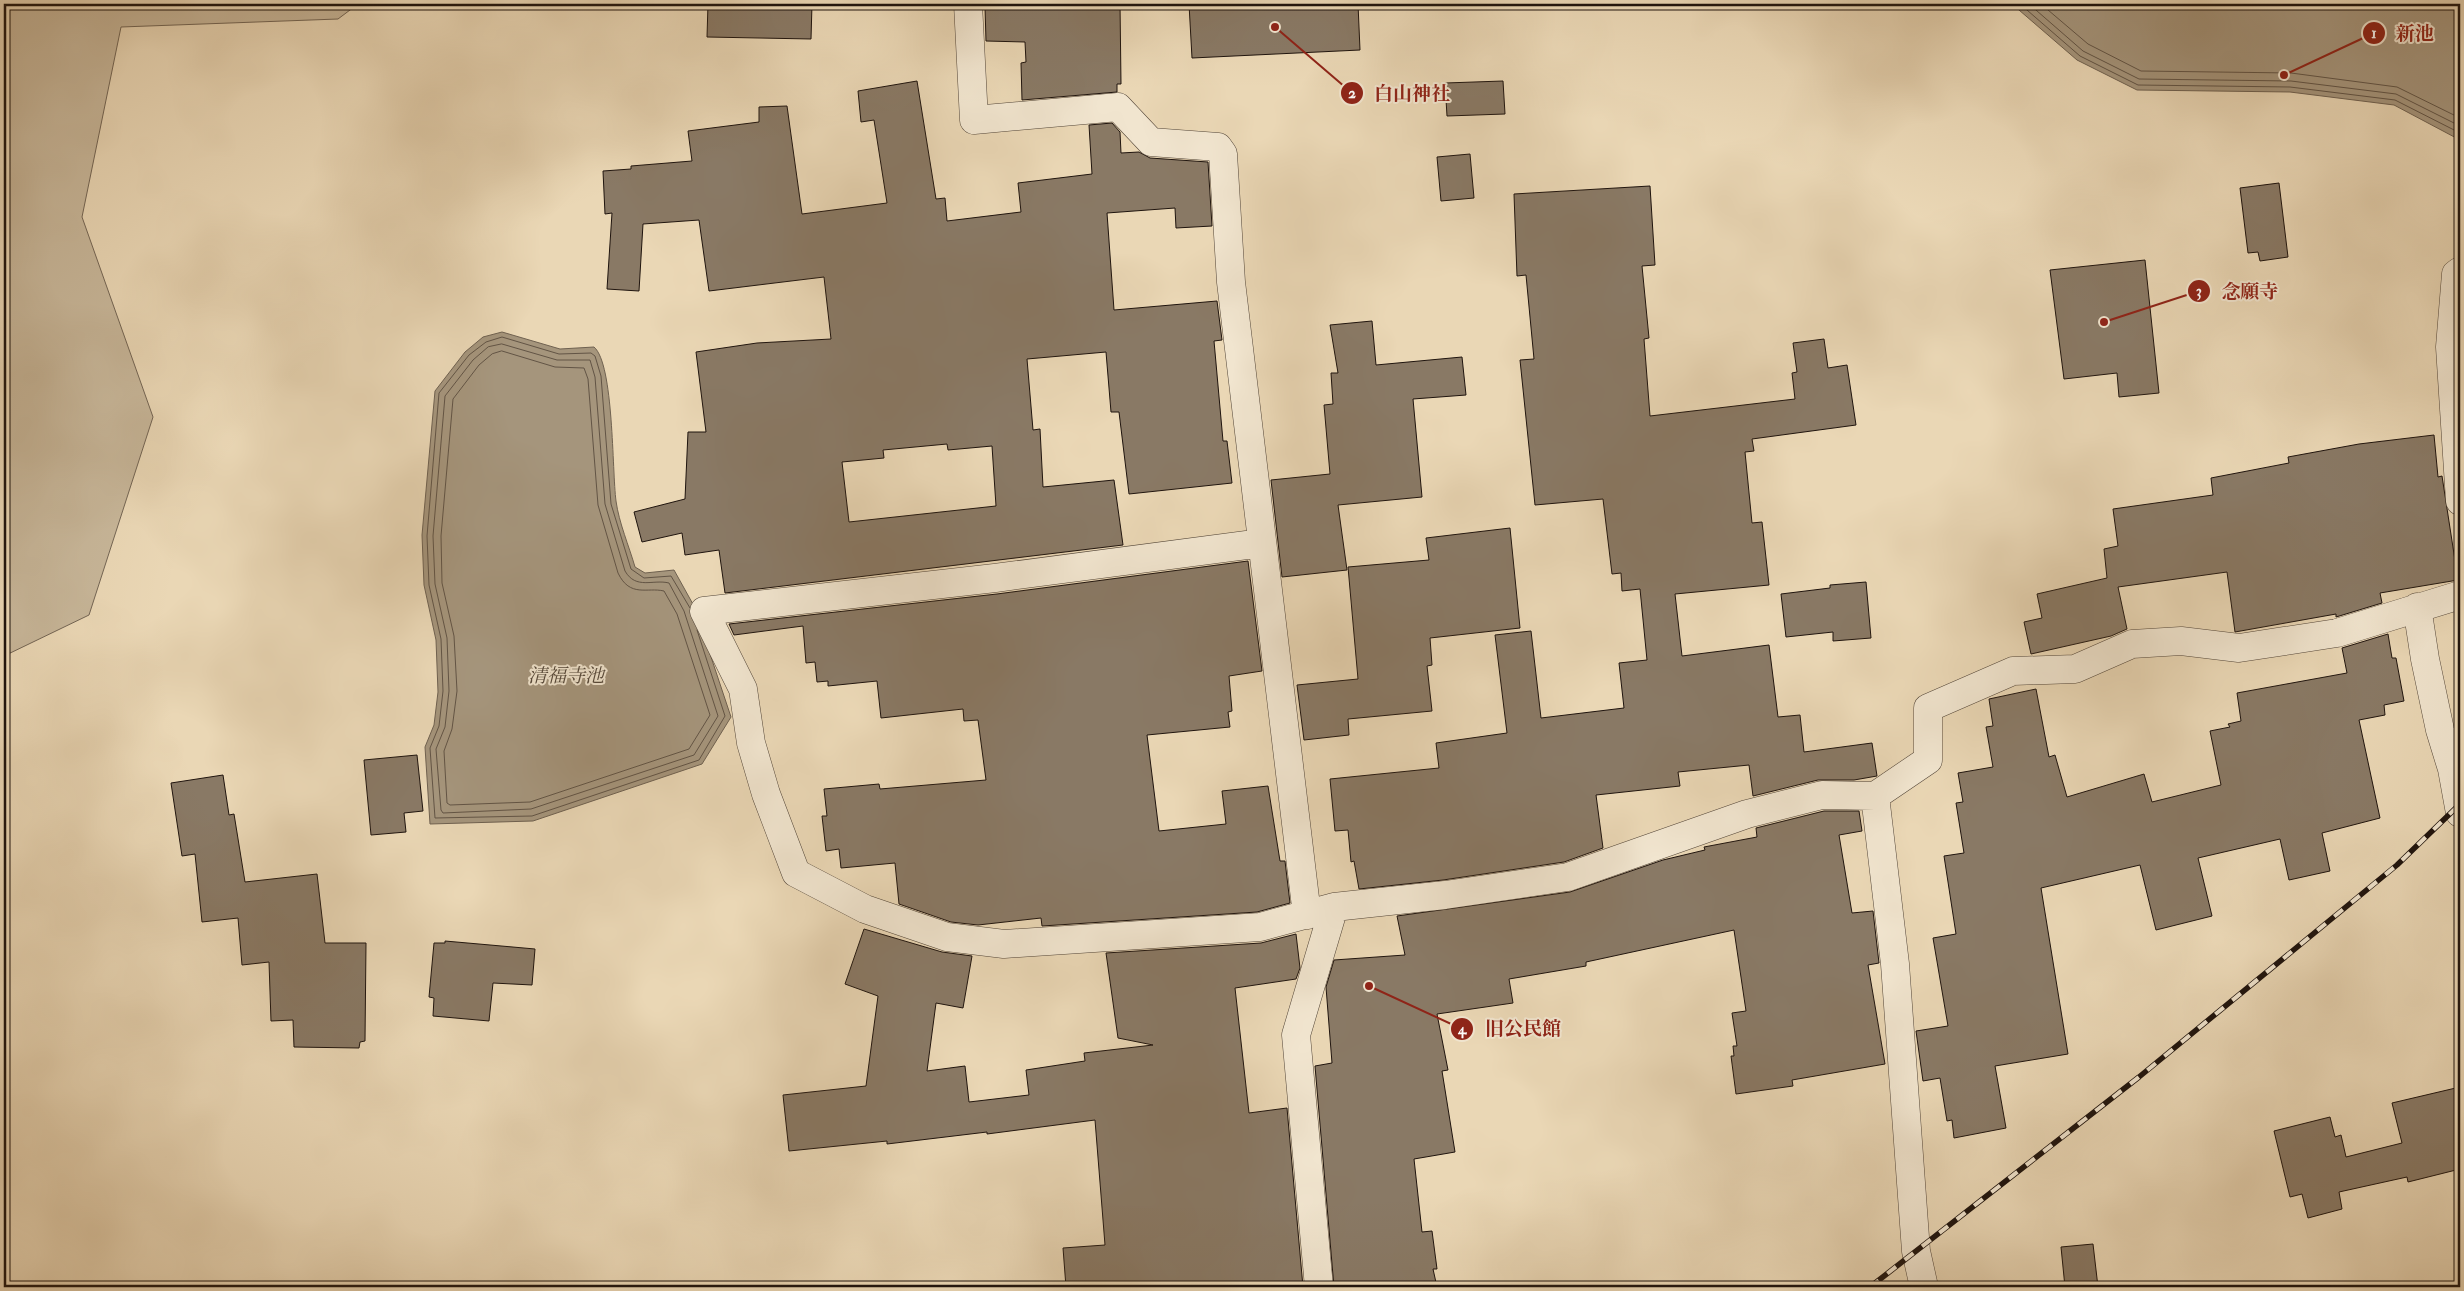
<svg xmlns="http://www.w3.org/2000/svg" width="2464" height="1291" font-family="'IM FELL Double Pica','Noto Serif JP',serif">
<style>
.green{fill:#c7b699;stroke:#736554}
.water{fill:#a5957c;stroke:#6f6150}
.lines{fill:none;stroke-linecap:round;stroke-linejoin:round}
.shore{stroke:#625445;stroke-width:1}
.building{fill:#897965;stroke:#1f140e;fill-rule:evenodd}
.street-casing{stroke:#524538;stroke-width:29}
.street{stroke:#f1e5cf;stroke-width:28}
.rail-casing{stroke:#1f140e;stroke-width:5.5}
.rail{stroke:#f1e5cf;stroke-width:4;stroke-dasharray:11;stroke-linecap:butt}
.labels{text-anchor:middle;stroke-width:4;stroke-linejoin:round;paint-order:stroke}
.water-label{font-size:19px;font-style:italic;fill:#55483a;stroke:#f1e5cf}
.leader{fill:none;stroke:#8f2418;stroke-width:2}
.callout-dot{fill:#8f2418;stroke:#f1e5cf;stroke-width:2}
.mark-label{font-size:15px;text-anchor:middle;font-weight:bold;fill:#fff}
.callout-label{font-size:19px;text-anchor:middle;font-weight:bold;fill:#8f2418;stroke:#f1e5cf;stroke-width:4;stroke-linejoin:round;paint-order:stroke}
</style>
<rect width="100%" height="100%" fill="#ead7b5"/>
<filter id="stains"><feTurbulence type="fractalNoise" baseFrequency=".004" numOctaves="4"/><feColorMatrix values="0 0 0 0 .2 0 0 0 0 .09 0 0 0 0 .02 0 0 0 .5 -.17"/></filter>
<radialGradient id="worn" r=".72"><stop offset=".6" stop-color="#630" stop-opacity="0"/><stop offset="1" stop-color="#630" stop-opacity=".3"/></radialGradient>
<path class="green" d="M 4,4 L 358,4 L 338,19 L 121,27 L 82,217 L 153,417 L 89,615 L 4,656 Z"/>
<path class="water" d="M 2012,4 L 2460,4 L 2460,140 L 2394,105 L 2290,92 L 2137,90 L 2077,60 Z
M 502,332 L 560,349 L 594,347 C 614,364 612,471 616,501 C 619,523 629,546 635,567 L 645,573 L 674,570 L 694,606 L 731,717 L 702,764 L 533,821 L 430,824 L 425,747 L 434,725 L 438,692 L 436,640 L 424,585 L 422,535 L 435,391 L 465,352 L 483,337 Z"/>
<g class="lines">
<path class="shore" d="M 2020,4 L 2080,56 L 2138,85 L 2290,87 L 2395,100 L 2460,133
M 2029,4 L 2083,51 L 2139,79 L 2291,81 L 2396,94 L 2460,126
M 2041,4 L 2088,44 L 2141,71 L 2291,73 L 2397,87 L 2460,118
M 502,344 L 557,360 L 590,360 L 595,377 L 605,504 L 625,571 C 636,590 653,579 669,583 L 684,611 L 718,716 L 694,755 L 531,809 L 443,813 L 441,810 L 436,749 L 445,727 L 449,691 L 447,638 L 435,584 L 433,536 L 445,396 L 473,360 L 488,347 Z
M 502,351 L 555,367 L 584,368 L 588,379 L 598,505 L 618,573 C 630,598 647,587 664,591 L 677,614 L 710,715 L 689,749 L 530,802 L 450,805 L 447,803 L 444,751 L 452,729 L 457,691 L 454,636 L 442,583 L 441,536 L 453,399 L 479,365 L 492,354 Z
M 690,608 L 671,576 L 644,578 L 631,569 L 611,504 L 601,376 L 595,356 L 591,353 L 559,354 L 502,337 L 486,342 L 469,355 L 439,393 L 427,536 L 429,585 L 441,639 L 443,691 L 439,726 L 430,748 L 435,818 L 532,816 L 699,760 L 725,716 L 697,630"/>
</g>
<path class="building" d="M 708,4 L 812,4 L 811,39 L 707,37 Z
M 1001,4 L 1120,4 L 1121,84 L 1117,84 L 1117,92 L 1022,100 L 1021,63 L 1026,62 L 1025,42 L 986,41 L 985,7 L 1001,7 Z
M 1189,4 L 1358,4 L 1360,50 L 1192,58 Z
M 917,81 L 936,199 L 945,198 L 947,221 L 1021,212 L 1018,183 L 1092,174 L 1089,125 L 1112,123 L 1120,132 L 1121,153 L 1139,152 L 1150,158 L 1208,162 L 1212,226 L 1176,228 L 1175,208 L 1107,213 L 1114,310 L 1217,301 L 1222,340 L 1214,341 L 1223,441 L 1227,441 L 1232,483 L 1129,494 L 1119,412 L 1111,412 L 1106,352 L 1027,359 L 1033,430 L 1040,429 L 1043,487 L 1114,480 L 1123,545 L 725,593 L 719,550 L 685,555 L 682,533 L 642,542 L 634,512 L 685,499 L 688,432 L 706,432 L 696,352 L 757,343 L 831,339 L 824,277 L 709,291 L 699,220 L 643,224 L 639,291 L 607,289 L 612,213 L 605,214 L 603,171 L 631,169 L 631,166 L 692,161 L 688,131 L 759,122 L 759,107 L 787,106 L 802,214 L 887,203 L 874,120 L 861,122 L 858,91 ZM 947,444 L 948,450 L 992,446 L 996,506 L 849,522 L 842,462 L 884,458 L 883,450 Z
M 1503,81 L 1505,114 L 1447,116 L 1445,83 Z
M 1470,154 L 1474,198 L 1441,201 L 1437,157 Z
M 2279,183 L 2288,257 L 2260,261 L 2258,252 L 2248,253 L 2240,188 Z
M 1650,186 L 1655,265 L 1642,266 L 1649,338 L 1644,339 L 1650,416 L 1795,399 L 1792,373 L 1797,372 L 1793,343 L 1824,339 L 1828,368 L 1847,365 L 1856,425 L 1752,439 L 1754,451 L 1745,452 L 1752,523 L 1762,522 L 1769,585 L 1675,594 L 1682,656 L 1769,645 L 1778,717 L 1800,715 L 1804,752 L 1872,743 L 1877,776 L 1854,780 L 1818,780 L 1753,796 L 1749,765 L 1678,772 L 1680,786 L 1596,795 L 1603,848 L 1564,862 L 1443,880 L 1359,889 L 1354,861 L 1351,862 L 1348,830 L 1335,831 L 1330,779 L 1439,768 L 1436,743 L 1507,733 L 1495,635 L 1531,631 L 1541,718 L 1624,708 L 1619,663 L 1647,660 L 1640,589 L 1622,591 L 1621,573 L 1612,574 L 1603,499 L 1535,505 L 1520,360 L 1534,359 L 1526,275 L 1517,276 L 1514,194 Z
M 2145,260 L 2159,393 L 2119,397 L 2117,373 L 2064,379 L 2050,270 Z
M 1372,321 L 1376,365 L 1462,357 L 1466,395 L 1413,399 L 1422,497 L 1338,505 L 1347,570 L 1282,577 L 1271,480 L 1330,474 L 1324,405 L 1333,404 L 1331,373 L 1338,373 L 1330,325 Z
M 2434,435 L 2438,477 L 2442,476 L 2458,580 L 2380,593 L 2382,603 L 2336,617 L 2336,614 L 2235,632 L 2227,572 L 2118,587 L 2127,629 L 2111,636 L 2031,654 L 2024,622 L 2042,618 L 2037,594 L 2107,578 L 2104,549 L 2118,546 L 2113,509 L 2213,495 L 2211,478 L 2289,463 L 2288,457 L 2359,444 Z
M 1510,528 L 1520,628 L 1430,638 L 1432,665 L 1427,666 L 1432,711 L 1348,719 L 1349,735 L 1304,740 L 1297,685 L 1358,679 L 1348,567 L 1429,560 L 1426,538 Z
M 1248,561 L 1262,671 L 1229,676 L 1232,711 L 1228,712 L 1230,727 L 1147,735 L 1159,831 L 1226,824 L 1222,791 L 1268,786 L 1280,861 L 1285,861 L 1290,903 L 1257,912 L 1042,926 L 1041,918 L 978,925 L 951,922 L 899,904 L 895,863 L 841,868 L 839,849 L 826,851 L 822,816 L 827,816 L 824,789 L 879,784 L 880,789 L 986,780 L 978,720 L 964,721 L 963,709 L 881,718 L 877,681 L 828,686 L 828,681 L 817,682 L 815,662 L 806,663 L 803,626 L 734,635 L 729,624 L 997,594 Z
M 1866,582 L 1871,638 L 1833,641 L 1833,632 L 1786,637 L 1781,594 L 1830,588 L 1830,585 Z
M 2388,634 L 2392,658 L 2396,658 L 2404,701 L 2384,705 L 2385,715 L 2359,720 L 2380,818 L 2322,833 L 2330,871 L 2289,880 L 2280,839 L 2198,858 L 2212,916 L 2156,930 L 2140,865 L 2041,888 L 2068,1054 L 1995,1066 L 2006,1128 L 1954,1138 L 1952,1120 L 1947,1121 L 1940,1078 L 1923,1081 L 1916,1031 L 1948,1026 L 1933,938 L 1956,934 L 1944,856 L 1964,853 L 1956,803 L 1963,802 L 1958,773 L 1993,767 L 1986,727 L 1993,726 L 1989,699 L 2036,689 L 2049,757 L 2055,755 L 2067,797 L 2144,774 L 2152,802 L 2221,785 L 2210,731 L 2230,727 L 2228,724 L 2241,721 L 2237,693 L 2347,673 L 2342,648 Z
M 417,755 L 423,811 L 404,813 L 406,832 L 371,835 L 364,760 Z
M 223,775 L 229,815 L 234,814 L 245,882 L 317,874 L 325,943 L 366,943 L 365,1041 L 360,1042 L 359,1048 L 294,1047 L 293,1020 L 271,1021 L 269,962 L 242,965 L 238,918 L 202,922 L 195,854 L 182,856 L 171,783 Z
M 1824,811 L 1859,811 L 1862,831 L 1839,835 L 1852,913 L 1873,911 L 1879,963 L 1868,965 L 1885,1064 L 1792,1080 L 1793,1086 L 1736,1094 L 1731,1056 L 1734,1056 L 1733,1046 L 1737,1046 L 1732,1013 L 1746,1011 L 1734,930 L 1586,962 L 1586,966 L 1509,979 L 1513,1003 L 1437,1014 L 1448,1070 L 1442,1071 L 1455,1152 L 1414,1159 L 1422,1232 L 1432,1231 L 1437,1269 L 1433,1269 L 1437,1287 L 1334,1287 L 1315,1066 L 1332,1063 L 1326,987 L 1334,960 L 1405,955 L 1397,916 L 1570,892 L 1663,860 L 1705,850 L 1704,847 L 1757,837 L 1756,828 Z
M 864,929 L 942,952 L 972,956 L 963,1008 L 936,1003 L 927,1071 L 965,1066 L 969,1102 L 1029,1095 L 1026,1070 L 1085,1061 L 1084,1053 L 1153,1045 L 1118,1038 L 1106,953 L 1261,943 L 1296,934 L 1300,968 L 1296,979 L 1235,988 L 1249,1113 L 1287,1108 L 1303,1287 L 1066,1287 L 1063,1248 L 1105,1245 L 1095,1120 L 987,1134 L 987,1132 L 887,1144 L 887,1141 L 789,1151 L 783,1095 L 866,1086 L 878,996 L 845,984 Z
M 445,941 L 535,949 L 532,985 L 493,983 L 489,1021 L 433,1016 L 434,998 L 429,997 L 434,943 L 445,943 Z
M 2460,1087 L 2460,1169 L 2408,1182 L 2407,1177 L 2339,1192 L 2342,1209 L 2308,1218 L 2302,1194 L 2290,1197 L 2274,1131 L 2330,1117 L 2335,1137 L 2341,1135 L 2346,1157 L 2402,1143 L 2392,1103 Z
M 2093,1244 L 2098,1287 L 2065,1287 L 2061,1247 Z"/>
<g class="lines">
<defs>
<path id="street" d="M 968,4 L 974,120 L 1118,107 L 1151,142 L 1218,147 L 1223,154 L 1231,282 L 1307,915
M 2460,271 L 2456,274 L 2450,347 L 2460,501
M 1262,543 L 995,578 L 704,611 L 743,689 L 751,743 L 766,794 L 796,873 L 865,909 L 947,937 L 1004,944 L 1260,927 L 1334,907 L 1445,895 L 1568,877 L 1747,814 L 1822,795 L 1875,796 L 1928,760 L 1928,708 L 2013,671 L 2075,669 L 2132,644 L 2181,641 L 2239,648 L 2337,633 L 2460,595
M 2417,607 L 2425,659 L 2440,730 L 2452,769 L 2460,813
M 1875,796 L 1895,964 L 1916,1251 L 1924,1287
M 1319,1287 L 1296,1035 L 1334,907"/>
</defs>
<use href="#street" class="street-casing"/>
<use href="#street" class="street"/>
<defs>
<path id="rail" d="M 1870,1287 L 2139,1077 L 2397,865 L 2460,804"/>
</defs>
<use href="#rail" class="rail-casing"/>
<use href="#rail" class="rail"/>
</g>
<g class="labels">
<g class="water-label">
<text x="566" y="682">清福寺池</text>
</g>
</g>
<path class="leader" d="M2284 75L2374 33M1275 27L1352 93M2104 322L2199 291M1369 986L1462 1029"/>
<g class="callout-dot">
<circle cx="2284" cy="75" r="5"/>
<circle cx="1275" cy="27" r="5"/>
<circle cx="2104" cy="322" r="5"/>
<circle cx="1369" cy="986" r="5"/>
<circle cx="2374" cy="33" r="12"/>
<circle cx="1352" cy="93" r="12"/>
<circle cx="2199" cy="291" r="12"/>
<circle cx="1462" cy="1029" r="12"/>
</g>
<g class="mark-label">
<text x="2374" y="38">1</text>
<text x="1352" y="98">2</text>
<text x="2199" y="296">3</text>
<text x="1462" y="1034">4</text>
</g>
<g class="callout-label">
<text x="2415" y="40">新池</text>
<text x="1412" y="100">白山神社</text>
<text x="2250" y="298">念願寺</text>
<text x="1523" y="1035">旧公民館</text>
</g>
<rect width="2464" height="1291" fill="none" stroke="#ead7b5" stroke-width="20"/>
<rect x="5" y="5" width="2454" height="1281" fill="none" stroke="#1f140e" stroke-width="2.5"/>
<rect x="10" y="10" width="2444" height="1271" fill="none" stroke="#1f140e"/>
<rect width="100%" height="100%" filter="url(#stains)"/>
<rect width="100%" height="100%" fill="url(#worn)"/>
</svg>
